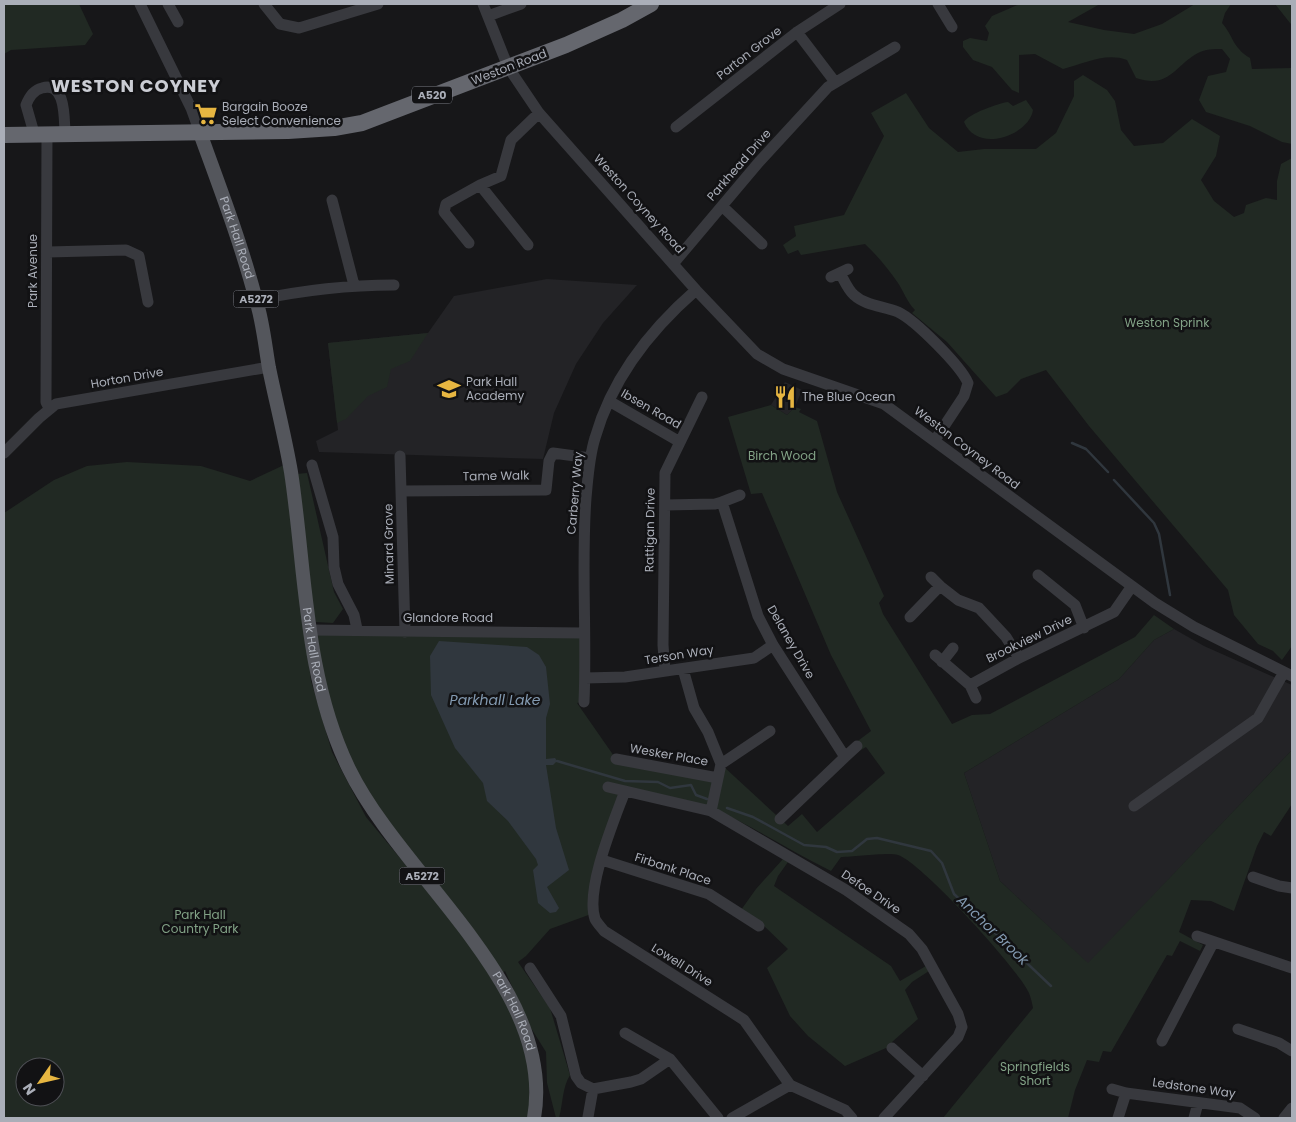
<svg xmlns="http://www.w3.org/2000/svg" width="1296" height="1122" font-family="Poppins,sans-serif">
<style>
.built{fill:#232326}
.green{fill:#212923;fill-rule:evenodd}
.water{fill:#30373e}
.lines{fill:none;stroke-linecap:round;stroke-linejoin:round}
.stream{stroke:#30373e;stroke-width:2.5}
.minor{stroke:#38393e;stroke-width:11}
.major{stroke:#54565c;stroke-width:14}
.highway{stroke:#65676e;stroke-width:16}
.labels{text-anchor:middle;stroke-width:5;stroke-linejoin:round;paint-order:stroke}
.shield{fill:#121214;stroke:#7c7f87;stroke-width:1}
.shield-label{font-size:11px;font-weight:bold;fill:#aaaeb8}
.street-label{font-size:12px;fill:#aaaeb8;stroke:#121214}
.poi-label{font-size:12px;fill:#aaaeb8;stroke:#121214;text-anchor:start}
.park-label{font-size:12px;fill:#82a286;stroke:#121214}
.water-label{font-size:14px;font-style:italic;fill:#839ab1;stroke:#121214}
.district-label{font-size:18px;font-weight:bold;letter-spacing:1px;fill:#cbcdd4;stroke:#121214}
</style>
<rect width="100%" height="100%" fill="#171719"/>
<path class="built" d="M 547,279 L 637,285 L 603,323 L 576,364 L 554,413 L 543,459 L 319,452 L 316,441 L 338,430 L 328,343 L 428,333 L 454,296 Z
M 785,382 L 802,390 L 795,407 L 787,415 L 771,405 Z
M 1174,629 L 1204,646 L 1292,685 L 1292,750 L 1088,964 L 1000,881 L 964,773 L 1119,679 L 1154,640 Z"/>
<path class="green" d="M 4,4 L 79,4 L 93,34 L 85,45 L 11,50 L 4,54 Z
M 1020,4 L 1100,4 L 1068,22 L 1104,30 L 1134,34 L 1162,24 L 1195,4 L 1231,4 L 1225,13 L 1222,23 C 1234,37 1232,47 1250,58 L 1252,69 L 1292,68 L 1292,144 L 1282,142 L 1250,126 L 1206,112 L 1199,100 L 1208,76 L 1226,72 L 1230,59 L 1222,49 C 1214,49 1205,49 1198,53 C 1174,66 1170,89 1136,78 L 1127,60 C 1105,52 1084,64 1063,69 L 1035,54 L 1019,55 L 1019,93 L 1012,90 L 992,67 L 973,60 L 963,47 L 963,41 L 970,38 L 987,41 L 989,33 L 985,26 L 992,16 Z
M 1275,4 L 1292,4 L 1292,25 L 1290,23 Z
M 1083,75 L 1107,90 L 1115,101 L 1121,130 L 1134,146 L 1163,143 L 1192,119 L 1220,136 L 1216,156 L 1201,180 L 1214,201 L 1234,217 L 1244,213 L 1246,205 L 1266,198 L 1277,200 L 1277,181 L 1281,164 L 1292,158 L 1292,646 L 1282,660 L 1273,651 L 1258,644 L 1234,615 L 1228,590 L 1089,426 L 1046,370 L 1021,379 L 1007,393 L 996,397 L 947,342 L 912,313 L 915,310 C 907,302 904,292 898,283 C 889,270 878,256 865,244 L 801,255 L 798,250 L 788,254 L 783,245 L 796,236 L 794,226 L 844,215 L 884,136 L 871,113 L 906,93 L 929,128 L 958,152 L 984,149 L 1036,149 L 1056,133 L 1074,96 L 1074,81 Z
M 1026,100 L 1033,110 C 1030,134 978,155 964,122 C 968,114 999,103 1008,102 L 1013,106 Z
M 428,333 L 410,361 L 391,369 L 387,387 L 368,396 L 346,419 L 337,423 L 328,343 Z
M 771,405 L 787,415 L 795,407 L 801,409 L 799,412 L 817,421 L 837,492 L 884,596 L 879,603 L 883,614 L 952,724 L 972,715 L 990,714 L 1135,637 L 1154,615 L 1174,629 L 1154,640 L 1119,679 L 964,773 L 1000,881 L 1088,963 L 1292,750 L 1292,804 L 1271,836 L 1264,832 L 1257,846 L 1234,911 L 1211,901 L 1191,900 L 1179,932 L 1203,945 L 1200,951 L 1180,941 L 1172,956 L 1167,955 L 1111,1052 L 1103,1051 L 1099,1062 L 1087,1060 L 1075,1090 L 1068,1118 L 943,1118 L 1033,1008 C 1032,1003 1031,998 1029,993 C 1019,970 921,862 898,855 C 889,852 853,857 841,857 L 831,871 C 792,852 756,828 716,810 L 723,766 L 788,826 L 802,814 L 817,832 L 885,773 L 866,747 L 861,750 L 855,743 L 871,731 L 831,655 L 762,493 L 751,494 L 728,417 Z
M 127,462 L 201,466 L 250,481 L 284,465 L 311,681 L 332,752 L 366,817 L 469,941 L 513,1015 L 529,1068 L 529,1118 L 4,1118 L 4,513 L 54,480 L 87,466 ZM 25,1067 L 55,1067 L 55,1097 L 25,1097 Z
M 307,473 L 334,592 L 343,609 L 333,623 L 316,622 L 314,614 L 296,474 Z
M 311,630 L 584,633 L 582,702 L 577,703 L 616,759 L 718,778 L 711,811 L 625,791 L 595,878 L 594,913 L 550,929 L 526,956 L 518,962 L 550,1008 L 570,1075 C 562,1088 563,1104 559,1118 L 556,1118 L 547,1083 L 546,1052 L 531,1028 L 505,971 L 498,976 L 400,849 L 339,746 Z
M 783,859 L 788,862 L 778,876 L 774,886 L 891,966 L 900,981 L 926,966 L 929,971 L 912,982 L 905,990 L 918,1019 L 892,1042 L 889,1050 L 886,1048 L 845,1066 L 808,1036 L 790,1016 L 767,968 L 788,949 L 763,925 L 741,910 L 756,889 Z"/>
<path class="water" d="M 439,641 L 527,647 L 539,655 L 546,667 L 550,704 L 546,718 L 546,759 L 555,758 L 557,761 L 553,765 L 546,765 L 556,828 L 569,870 L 547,887 L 559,908 L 556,912 L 550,913 L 538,903 L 533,870 L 538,865 L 536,859 L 508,821 L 487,801 L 483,783 L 455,748 L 431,695 L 430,656 Z"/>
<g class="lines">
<path class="stream" d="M 1072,443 L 1086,449 L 1108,472
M 1114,480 L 1154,523 L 1159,534 L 1170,595
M 557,761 L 625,781 L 658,782 L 670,788 L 691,785 L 696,795 L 707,799
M 727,808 L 753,817 L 804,845 L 826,847 L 837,852 L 852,851 L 867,839 L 877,838 L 931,851 L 942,863 L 954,894 L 1051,986"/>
<path class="minor" d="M 140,4 L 191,108 L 200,133
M 168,4 L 178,22
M 264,4 L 280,24 L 299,28 L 378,4
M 483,4 L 508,67 L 539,113 L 696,290 L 757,354 L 783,369 L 884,404 L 1155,603 L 1194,627 L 1292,676
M 938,4 L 952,27
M 488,16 L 521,4
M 797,32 L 835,82
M 676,127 L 797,32 L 840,4
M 34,133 L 26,105 C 29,97 34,90 42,88 C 66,81 64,118 65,132
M 47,134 L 46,402 L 49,408
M 480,185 L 528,245
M 332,200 L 354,285
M 722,206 L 762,244
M 469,243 L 444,212 L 446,204 L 480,185 L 501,176 L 511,140 L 539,113
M 48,252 L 126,250 L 139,256 L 148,302
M 673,264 L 759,162 L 828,87 L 895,47
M 840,273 C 844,280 848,290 854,295 C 866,306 884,306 898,312 C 915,320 961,366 968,383 L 964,396 L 935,440
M 831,277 L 848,269
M 256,300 C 304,290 345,285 394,285
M 609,401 L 680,442
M 4,453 L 39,418 L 56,404 L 269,367
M 400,456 L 405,632
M 312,465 L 333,537 L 334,567 L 338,584 L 354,615 L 357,629
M 401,491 L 546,490 L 549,461 L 553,453 L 590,458
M 722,502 L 740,495
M 665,505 L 715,504 L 722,502 L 758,616 L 773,645 L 845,757 L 780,819
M 1038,575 L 1075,605 L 1084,628
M 931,577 L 940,586
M 910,617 L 940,586 L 958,600 L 979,608 L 1006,637 L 1019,658
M 311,630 L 584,633
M 935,655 L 970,685 L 1019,658 L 1114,612 L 1132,586
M 942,662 L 953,648
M 683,669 L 694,708 L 708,732 L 721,764 L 711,811
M 665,671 L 663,645 L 665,473 L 702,397
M 585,678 L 625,677 L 754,658 L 773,645
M 970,685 L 976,698
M 584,702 C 587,634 581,566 586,498 C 588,477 589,457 595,438 C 612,378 650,330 696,290
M 845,757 L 857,746
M 616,759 L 718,778
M 721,764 L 770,731
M 608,787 L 711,811 L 846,890 L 909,934 L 922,949 L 958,1014 L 962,1027 L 958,1037 L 884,1118
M 625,791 C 614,821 585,889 595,919 C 597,923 601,927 604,931 L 744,1020 L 790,1085 L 845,1110 L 852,1118
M 1134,806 L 1258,718 L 1284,672
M 602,860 L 709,894 L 759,926
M 1253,877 L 1279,886 L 1292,888
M 1197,936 L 1292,968
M 530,968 L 561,1016 L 576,1076 L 581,1083 L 593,1089 L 631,1082 L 641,1079 L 670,1059
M 1238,1029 L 1279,1043 L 1292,1051
M 625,1033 L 670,1059 L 718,1118
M 1162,1041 L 1213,943
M 892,1048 L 923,1076
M 1112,1089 L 1126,1093 L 1240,1108 L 1255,1118
M 588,1117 L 593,1089
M 732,1118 L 790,1085
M 1118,1118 L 1126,1093
M 1194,1118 L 1198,1103
M 1284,1118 L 1292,1108"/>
<path class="major" id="s1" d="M 200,133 C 220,188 241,243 256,300 C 263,322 265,345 269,368 C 276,402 285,437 291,472 C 306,571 304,677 349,769 C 402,878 557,988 534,1118"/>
<path class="highway" d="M 4,135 L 288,131 L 334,128 L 362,123 L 566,45 L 622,20 L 651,4"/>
</g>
<defs>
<symbol id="supermarket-bare" viewBox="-9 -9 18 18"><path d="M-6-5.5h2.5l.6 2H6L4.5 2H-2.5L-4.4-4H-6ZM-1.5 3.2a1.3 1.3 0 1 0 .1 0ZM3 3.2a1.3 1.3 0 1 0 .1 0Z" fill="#e7b641" stroke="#121214" stroke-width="2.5" paint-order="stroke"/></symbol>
<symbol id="school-bare" viewBox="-9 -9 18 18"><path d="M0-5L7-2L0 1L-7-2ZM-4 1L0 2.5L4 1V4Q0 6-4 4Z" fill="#e7b641" stroke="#121214" stroke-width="2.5" paint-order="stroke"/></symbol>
<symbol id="restaurant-bare" viewBox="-9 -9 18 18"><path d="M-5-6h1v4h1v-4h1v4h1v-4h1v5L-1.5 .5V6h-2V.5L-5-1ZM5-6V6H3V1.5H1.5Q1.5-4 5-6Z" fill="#e7b641" stroke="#121214" stroke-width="2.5" paint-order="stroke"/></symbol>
</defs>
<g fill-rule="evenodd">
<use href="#supermarket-bare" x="190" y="98" width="32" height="32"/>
<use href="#school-bare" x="433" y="373" width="32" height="32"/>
<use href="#restaurant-bare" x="769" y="381" width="32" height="32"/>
</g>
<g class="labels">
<g class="shield">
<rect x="412" y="86.5" width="40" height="17" rx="4"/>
<rect x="233.5" y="290.5" width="45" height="17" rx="4"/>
<rect x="399.5" y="867.5" width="45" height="17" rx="4"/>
</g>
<g class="shield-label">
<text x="432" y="99">A520</text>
<text x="256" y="303">A5272</text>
<text x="422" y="880">A5272</text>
</g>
<g class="street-label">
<text transform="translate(749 53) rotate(-38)" y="4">Parton Grove</text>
<text transform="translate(509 67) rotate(-21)" y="4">Weston Road</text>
<text transform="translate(739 165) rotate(-49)" y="4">Parkhead Drive</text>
<text transform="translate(639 204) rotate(48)" y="4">Weston Coyney Road</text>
<text dy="4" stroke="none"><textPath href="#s1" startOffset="111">Park Hall Road</textPath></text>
<text transform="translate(33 271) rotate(-90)" y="4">Park Avenue</text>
<text transform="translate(127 378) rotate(-10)" y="4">Horton Drive</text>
<text transform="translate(651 409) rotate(30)" y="4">Ibsen Road</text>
<text transform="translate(967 448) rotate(37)" y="4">Weston Coyney Road</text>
<text transform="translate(496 476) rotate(-1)" y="4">Tame Walk</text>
<text transform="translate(575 493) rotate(-85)" y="4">Carberry Way</text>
<text transform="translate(650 530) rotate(-89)" y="4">Rattigan Drive</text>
<text transform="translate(389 544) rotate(-91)" y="4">Minard Grove</text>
<text x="448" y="622">Glandore Road</text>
<text transform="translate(1029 639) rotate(-26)" y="4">Brookview Drive</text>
<text transform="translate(791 642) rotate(60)" y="4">Delaney Drive</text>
<text dy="4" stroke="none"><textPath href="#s1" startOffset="531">Park Hall Road</textPath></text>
<text transform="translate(679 655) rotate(-9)" y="4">Terson Way</text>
<text transform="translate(669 755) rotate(10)" y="4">Wesker Place</text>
<text transform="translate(673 869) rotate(18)" y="4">Firbank Place</text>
<text transform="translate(871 892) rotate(34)" y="4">Defoe Drive</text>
<text transform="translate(682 965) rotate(32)" y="4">Lowell Drive</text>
<text dy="4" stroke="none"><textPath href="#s1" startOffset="950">Park Hall Road</textPath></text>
<text transform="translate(1194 1088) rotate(8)" y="4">Ledstone Way</text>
</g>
<g class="poi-label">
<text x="222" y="111">Bargain Booze<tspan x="222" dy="14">Select Convenience</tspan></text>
<text x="466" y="386">Park Hall<tspan x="466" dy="14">Academy</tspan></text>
<text x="802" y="401">The Blue Ocean</text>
</g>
<g class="park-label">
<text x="1167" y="327">Weston Sprink</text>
<text x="782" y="460">Birch Wood</text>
<text x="200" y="919">Park Hall<tspan x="200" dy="14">Country Park</tspan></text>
<text x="1035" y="1071">Springfields<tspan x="1035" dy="14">Short</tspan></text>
</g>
<g class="water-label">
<text x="495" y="705">Parkhall Lake</text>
<text transform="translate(993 930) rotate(44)" y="5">Anchor Brook</text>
</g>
<g class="district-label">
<text x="136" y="92">WESTON COYNEY</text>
</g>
</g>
<rect width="1296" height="1122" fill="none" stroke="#aaaeb8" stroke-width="10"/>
<g transform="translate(40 1082) rotate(236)"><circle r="24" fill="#121214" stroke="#4f5056"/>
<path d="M0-4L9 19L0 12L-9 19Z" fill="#e7b641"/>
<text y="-8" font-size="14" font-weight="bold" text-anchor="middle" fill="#aaaeb8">N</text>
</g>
</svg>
